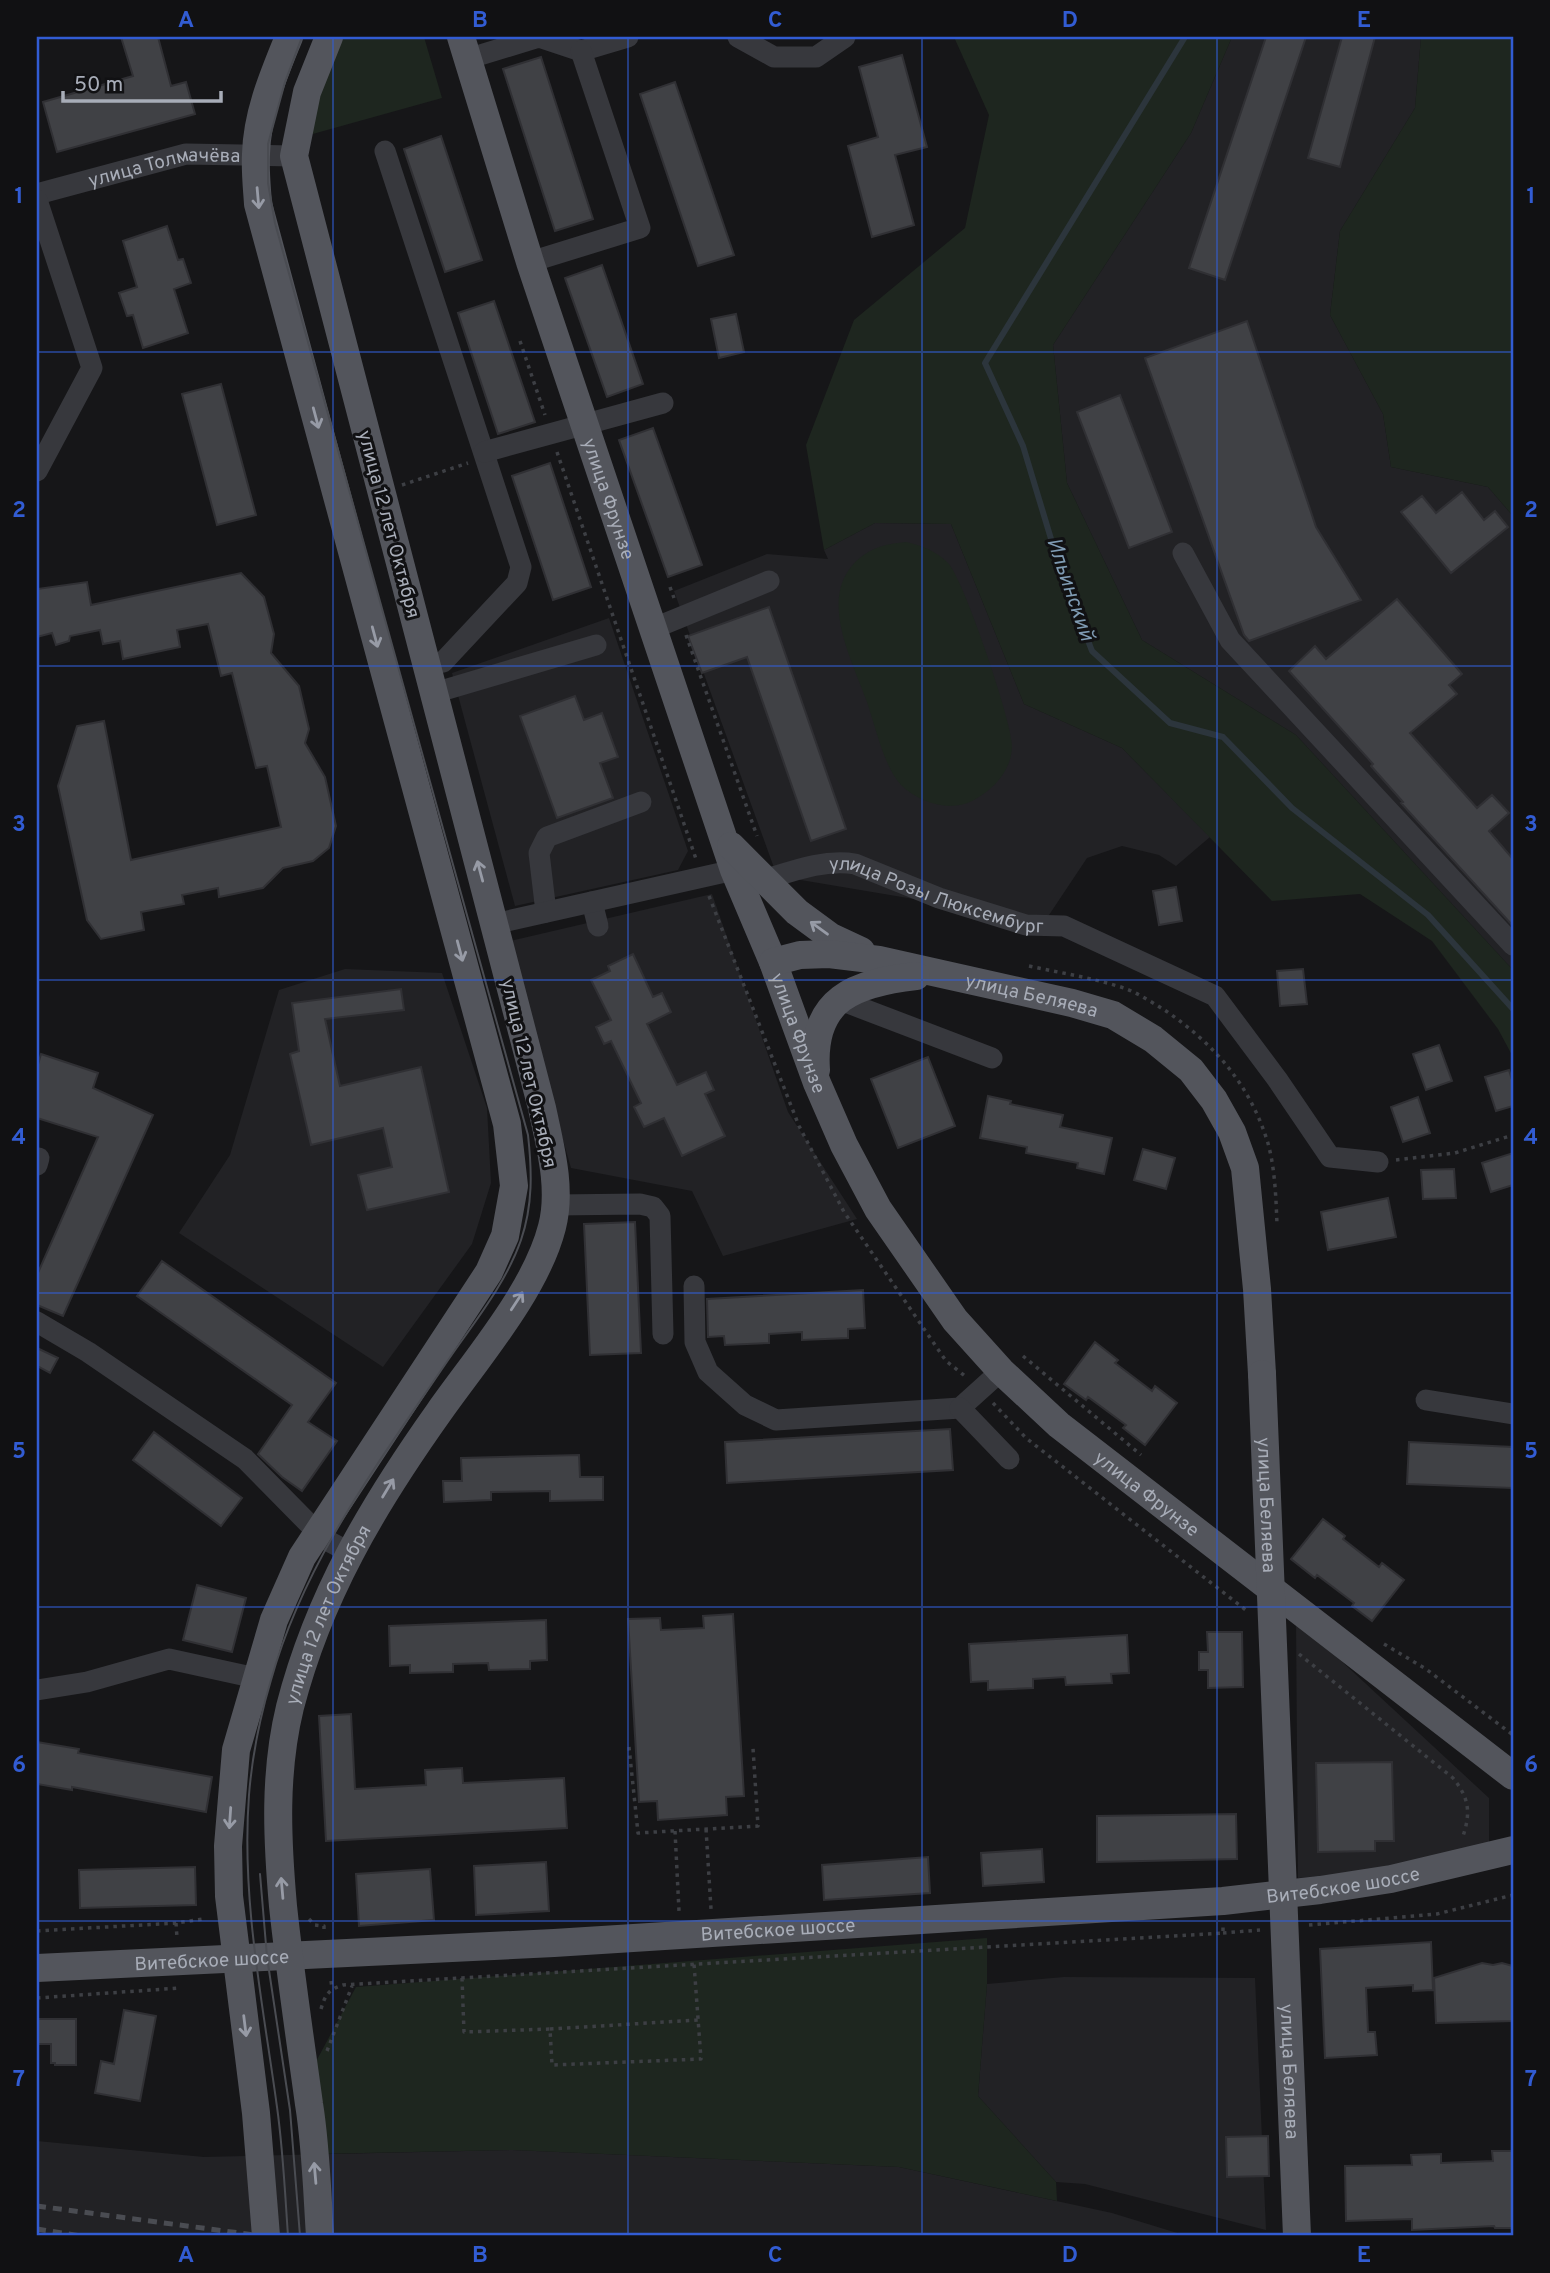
<svg xmlns="http://www.w3.org/2000/svg" width="1550" height="2273" font-family="Overpass,sans-serif">
<style>
.built{fill:#222225}
.green{fill:#1e261f}
.lines{fill:none;stroke-linecap:round;stroke-linejoin:round}
.stream{stroke:#2c353c;stroke-width:6}
.building{fill:#404145;stroke:#303034;stroke-width:2}
.path{stroke:#3d3f44;stroke-width:3.5;stroke-dasharray:3.5 5;stroke-linecap:butt}
.minor{stroke:#37383d;stroke-width:21}
.major{stroke:#53555c;stroke-width:28}
.tram{stroke:#4a4c52;stroke-width:2}
.rail{stroke:#4a4c52;stroke-width:5;stroke-dasharray:9 7;stroke-linecap:butt}
.major-bridge{stroke:#53555c;stroke-width:28}
.oneway{stroke:#979ba6}
.grid{fill:none;stroke:#325cd3;stroke-width:2;stroke-opacity:0.55}
.labels{text-anchor:middle;stroke-width:6;stroke-linejoin:round;paint-order:stroke}
.street-label{font-size:19px;fill:#a8adb8;stroke:#111113}
.water-label{font-size:21px;font-style:italic;fill:#7f9bb3;stroke:#111113}
.neatline{fill:none;stroke:#325cd3;stroke-width:2.5}
.grid-label{font-size:23px;text-anchor:middle;font-weight:bold;fill:#325cd3}
</style>
<rect width="100%" height="100%" fill="#161618"/>
<path class="built" d="M 1232,37 L 1421,37 L 1415,108 L 1340,231 L 1330,315 L 1383,414 L 1391,467 L 1488,487 L 1513,516 L 1513,970 L 1296,735 L 1142,640 L 1067,483 L 1053,345 L 1191,133 Z
M 875,523 L 951,524 L 1024,704 L 1122,748 L 1210,837 L 1176,866 L 1159,855 L 1122,846 L 1087,858 L 1045,921 L 777,876 L 674,591 L 767,554 L 828,559 L 824,550 Z
M 609,618 L 688,851 L 678,870 L 515,906 L 452,673 Z
M 712,894 L 788,1112 L 857,1219 L 723,1256 L 692,1191 L 571,1168 L 506,942 Z
M 345,969 L 442,973 L 487,1108 L 491,1183 L 472,1244 L 383,1367 L 179,1233 L 230,1155 L 279,990 Z
M 1296,1619 L 1489,1798 L 1489,1844 L 1421,1867 L 1298,1878 Z
M 1064,1977 L 1255,1978 L 1266,2230 L 1085,2184 L 1056,2182 L 978,2096 L 987,1984 Z
M 37,2141 L 204,2157 L 513,2150 L 899,2167 L 1112,2213 L 1187,2236 L 37,2236 Z"/>
<path class="green" d="M 327,37 L 424,37 L 442,98 L 284,142 Z
M 954,37 L 1232,37 L 1191,133 L 1053,345 L 1067,483 L 1142,640 L 1296,735 L 1513,970 L 1513,1057 L 1498,1029 L 1432,941 L 1360,894 L 1272,901 L 1122,748 L 1024,704 L 951,524 L 875,523 L 824,550 L 806,445 L 854,320 L 965,228 L 989,115 Z
M 1421,37 L 1513,37 L 1513,516 L 1488,487 L 1391,467 L 1383,414 L 1330,315 L 1340,231 L 1415,108 Z
M 906,542 C 923,546 936,551 948,563 C 963,578 1013,724 1012,747 C 1011,771 994,789 974,800 C 950,813 920,803 901,785 C 884,767 875,725 867,702 C 853,662 821,604 851,567 C 866,549 883,544 906,542 Z
M 987,1938 L 987,1984 L 978,2096 L 1056,2182 L 1057,2201 L 899,2167 L 513,2150 L 315,2154 L 312,2069 L 356,1987 Z"/>
<g class="lines">
<path class="stream" d="M 1185,37 L 985,363 L 1023,446 L 1058,562 L 1092,651 L 1170,723 L 1223,737 L 1292,808 L 1428,915 L 1513,1009"/>
</g>
<path class="building" d="M 121,37 L 158,37 L 171,86 L 186,82 L 195,114 L 57,152 L 43,102 L 133,76 Z
M 1266,37 L 1306,37 L 1225,280 L 1189,268 Z
M 1342,37 L 1375,37 L 1340,167 L 1308,158 Z
M 902,55 L 927,147 L 895,155 L 914,225 L 872,237 L 848,146 L 878,137 L 859,67 Z
M 541,57 L 593,219 L 555,231 L 503,69 Z
M 675,82 L 734,255 L 698,266 L 640,94 Z
M 441,136 L 482,260 L 445,272 L 404,149 Z
M 167,226 L 178,260 L 183,259 L 191,283 L 174,289 L 188,333 L 143,348 L 133,315 L 127,316 L 119,293 L 137,287 L 123,241 Z
M 602,265 L 643,384 L 607,397 L 565,278 Z
M 494,301 L 535,422 L 498,434 L 458,313 Z
M 736,314 L 744,352 L 719,358 L 711,319 Z
M 1247,321 L 1316,527 L 1361,600 L 1249,641 L 1244,635 L 1145,358 Z
M 221,384 L 256,515 L 217,525 L 182,394 Z
M 1120,395 L 1172,532 L 1129,548 L 1077,412 Z
M 653,428 L 702,565 L 668,577 L 619,440 Z
M 550,463 L 591,587 L 553,600 L 512,476 Z
M 1462,492 L 1484,520 L 1495,511 L 1508,527 L 1451,573 L 1401,512 L 1422,496 L 1436,513 Z
M 241,573 L 264,597 L 274,634 L 271,653 L 299,686 L 309,729 L 305,743 L 325,777 L 336,826 L 329,848 L 313,861 L 283,868 L 263,888 L 219,897 L 218,888 L 182,895 L 184,904 L 141,912 L 144,930 L 101,939 L 87,920 L 58,786 L 77,726 L 104,721 L 131,860 L 281,827 L 267,766 L 256,768 L 232,673 L 221,676 L 208,624 L 177,630 L 180,647 L 123,659 L 120,641 L 103,644 L 100,630 L 70,636 L 69,641 L 56,645 L 52,633 L 37,637 L 37,589 L 87,582 L 91,605 Z
M 1397,599 L 1462,674 L 1449,685 L 1457,694 L 1410,733 L 1477,808 L 1492,795 L 1509,813 L 1489,831 L 1513,859 L 1513,926 L 1401,803 L 1403,802 L 1371,766 L 1373,764 L 1289,671 L 1315,646 L 1326,659 Z
M 769,607 L 846,829 L 811,841 L 747,657 L 702,673 L 688,636 Z
M 575,696 L 584,720 L 602,713 L 618,757 L 600,763 L 613,798 L 557,818 L 520,716 Z
M 1176,887 L 1182,921 L 1159,925 L 1153,891 Z
M 633,954 L 653,997 L 662,993 L 671,1012 L 647,1024 L 677,1085 L 706,1072 L 714,1090 L 705,1094 L 725,1136 L 682,1156 L 664,1118 L 644,1127 L 634,1107 L 641,1103 L 611,1041 L 604,1044 L 596,1027 L 611,1020 L 591,980 L 610,971 L 608,966 Z
M 1303,969 L 1307,1004 L 1280,1006 L 1277,971 Z
M 401,989 L 404,1010 L 325,1019 L 340,1086 L 421,1067 L 449,1192 L 367,1210 L 358,1175 L 392,1167 L 383,1128 L 311,1145 L 290,1054 L 299,1051 L 292,1003 Z
M 1439,1045 L 1452,1081 L 1426,1090 L 1413,1054 Z
M 41,1054 L 98,1073 L 93,1088 L 153,1115 L 63,1316 L 37,1305 L 37,1275 L 98,1137 L 37,1118 L 37,1068 Z
M 928,1057 L 955,1126 L 898,1148 L 871,1079 Z
M 1509,1070 L 1513,1083 L 1513,1106 L 1496,1111 L 1485,1077 Z
M 988,1096 L 1011,1101 L 1010,1104 L 1063,1115 L 1060,1127 L 1112,1138 L 1104,1174 L 1077,1168 L 1078,1163 L 1026,1153 L 1027,1147 L 980,1138 Z
M 1418,1097 L 1430,1133 L 1403,1142 L 1391,1107 Z
M 1143,1149 L 1175,1158 L 1166,1189 L 1134,1180 Z
M 1513,1153 L 1513,1185 L 1491,1192 L 1482,1163 Z
M 1454,1169 L 1456,1198 L 1423,1199 L 1421,1170 Z
M 1388,1198 L 1396,1237 L 1328,1250 L 1321,1212 Z
M 635,1222 L 641,1353 L 590,1355 L 584,1224 Z
M 162,1261 L 336,1383 L 308,1422 L 337,1441 L 302,1491 L 282,1477 L 258,1454 L 292,1405 L 137,1296 Z
M 863,1290 L 865,1328 L 848,1329 L 848,1338 L 802,1340 L 802,1332 L 769,1334 L 769,1343 L 725,1345 L 724,1336 L 708,1337 L 707,1299 Z
M 1095,1342 L 1118,1360 L 1115,1363 L 1152,1391 L 1155,1386 L 1177,1403 L 1145,1445 L 1123,1428 L 1126,1425 L 1088,1397 L 1086,1400 L 1064,1384 Z
M 37,1348 L 58,1358 L 50,1373 L 37,1366 Z
M 950,1429 L 953,1470 L 727,1483 L 725,1442 Z
M 154,1432 L 242,1498 L 221,1526 L 133,1460 Z
M 1409,1442 L 1513,1447 L 1513,1488 L 1407,1484 Z
M 579,1455 L 580,1477 L 603,1477 L 603,1500 L 550,1501 L 550,1491 L 491,1492 L 491,1500 L 444,1502 L 443,1481 L 462,1481 L 461,1458 Z
M 1323,1519 L 1345,1536 L 1343,1539 L 1379,1567 L 1382,1563 L 1404,1580 L 1372,1621 L 1352,1606 L 1354,1603 L 1317,1575 L 1315,1578 L 1291,1559 Z
M 197,1585 L 246,1598 L 232,1652 L 183,1640 Z
M 733,1614 L 744,1796 L 726,1797 L 727,1815 L 658,1820 L 657,1801 L 639,1802 L 628,1619 L 660,1618 L 661,1630 L 704,1628 L 703,1616 Z
M 546,1620 L 547,1660 L 530,1661 L 530,1669 L 489,1670 L 488,1663 L 453,1664 L 453,1672 L 410,1673 L 410,1665 L 390,1666 L 389,1626 Z
M 1207,1632 L 1242,1632 L 1243,1687 L 1208,1688 L 1208,1670 L 1199,1670 L 1199,1652 L 1208,1652 Z
M 1127,1635 L 1129,1673 L 1111,1674 L 1112,1683 L 1066,1685 L 1065,1677 L 1033,1679 L 1033,1688 L 988,1690 L 988,1681 L 971,1682 L 969,1644 Z
M 351,1714 L 355,1789 L 426,1785 L 425,1770 L 462,1768 L 463,1783 L 564,1778 L 567,1828 L 326,1841 L 319,1716 Z
M 37,1742 L 79,1749 L 78,1753 L 212,1777 L 206,1812 L 72,1787 L 72,1790 L 37,1784 Z
M 1392,1762 L 1394,1841 L 1375,1841 L 1375,1851 L 1318,1852 L 1316,1763 Z
M 1236,1814 L 1237,1859 L 1097,1862 L 1097,1816 Z
M 1042,1849 L 1044,1882 L 983,1886 L 981,1853 Z
M 928,1857 L 930,1893 L 824,1900 L 822,1865 Z
M 546,1862 L 549,1911 L 476,1915 L 474,1866 Z
M 195,1867 L 196,1905 L 80,1908 L 79,1870 Z
M 430,1869 L 434,1920 L 359,1926 L 356,1874 Z
M 1431,1942 L 1433,1990 L 1413,1991 L 1413,1985 L 1366,1988 L 1368,2032 L 1375,2032 L 1377,2055 L 1325,2058 L 1320,1949 Z
M 1482,1963 L 1493,1965 L 1502,1963 L 1513,1966 L 1513,2021 L 1436,2023 L 1434,1978 Z
M 124,2010 L 156,2016 L 140,2101 L 95,2093 L 101,2061 L 114,2064 Z
M 37,2019 L 76,2019 L 76,2065 L 55,2065 L 55,2063 L 51,2063 L 51,2044 L 37,2044 Z
M 1268,2136 L 1269,2176 L 1227,2177 L 1226,2137 Z
M 1492,2151 L 1513,2151 L 1513,2228 L 1495,2228 L 1494,2226 L 1412,2230 L 1412,2219 L 1346,2221 L 1345,2166 L 1412,2165 L 1411,2155 L 1441,2154 L 1441,2163 L 1493,2161 Z"/>
<g class="lines">
<path class="path" d="M 520,341 L 545,415
M 557,452 L 696,859
M 402,485 L 468,463
M 670,587 L 674,598
M 686,635 L 757,836
M 709,896 L 799,1126 L 844,1212 L 946,1361 L 965,1376
M 1029,966 C 1061,973 1093,978 1124,988 C 1138,993 1153,1003 1166,1011 C 1214,1044 1249,1084 1267,1140 C 1275,1166 1276,1198 1277,1225
M 1396,1160 L 1455,1153 L 1513,1135
M 1023,1356 L 1141,1455
M 993,1403 L 1026,1438 L 1247,1611
M 1384,1644 L 1426,1669 L 1513,1735
M 1299,1654 L 1453,1778 C 1469,1798 1471,1812 1463,1836
M 629,1747 L 638,1833 L 758,1826 L 753,1748
M 706,1829 L 711,1909
M 675,1831 L 679,1911
M 309,1919 L 315,1925 L 324,1926 L 324,1929
M 176,1923 L 177,1938
M 1309,1925 L 1437,1914 L 1513,1895
M 37,1931 L 176,1923 L 204,1919
M 1223,1933 L 1260,1930
M 462,1978 L 464,2032 L 550,2029 L 552,2065 L 701,2059 L 694,1964
M 331,1981 L 332,1988
M 37,1998 L 180,1988
M 321,2009 C 325,1995 329,1989 343,1985 L 1223,1933 L 1223,1925
M 550,2029 L 698,2020
M 327,2051 L 352,1986"/>
<g class="minor">
<path d="M 738,37 L 774,57 L 816,57 L 845,37"/>
<path d="M 467,59 L 539,37 L 581,51 L 628,37"/>
<path d="M 385,151 L 521,567 L 517,583 L 443,662 L 426,666"/>
<path id="s1" d="M 37,194 L 186,154 L 294,156"/>
<path d="M 37,200 L 92,368 L 37,471"/>
<path d="M 530,262 L 640,228 L 581,51"/>
<path d="M 484,452 L 663,403"/>
<path d="M 1183,553 L 1230,640 L 1513,945"/>
<path d="M 652,629 L 769,581"/>
<path d="M 434,693 L 596,645"/>
<path id="s2" d="M 764,880 C 793,871 824,859 855,864 L 939,898 L 1026,925 L 1064,926 L 1215,996 L 1277,1079 L 1330,1157 L 1378,1162"/>
<path d="M 592,902 L 598,926"/>
<path d="M 546,912 L 539,853 L 547,837 L 641,802"/>
<path d="M 494,924 L 734,870"/>
<path d="M 845,995 L 848,1003 L 992,1058"/>
<path d="M 37,1165 L 39,1158"/>
<path d="M 556,1205 L 640,1204 L 653,1207 L 660,1216 L 663,1334"/>
<path d="M 694,1286 L 695,1342 L 708,1372 L 745,1405 L 776,1420 L 960,1408 L 1001,1371"/>
<path d="M 37,1322 L 88,1352 L 245,1459 L 317,1532 L 328,1541 L 349,1552"/>
<path d="M 1426,1400 L 1513,1414"/>
<path d="M 960,1408 L 1009,1459"/>
<path d="M 37,1690 L 87,1682 L 169,1659 L 256,1678"/>
</g>
<g class="major">
<path id="s3" d="M 461,37 L 530,262 L 734,870 L 773,962 L 817,1083 L 844,1145 L 878,1209 L 955,1320 L 1001,1371 L 1059,1425 L 1513,1776"/>
<path d="M 731,846 L 797,912 L 831,937 L 861,951"/>
<path id="s4" d="M 773,962 L 800,955 L 829,954 L 879,960 L 1072,1003 L 1113,1015 L 1153,1039 L 1191,1070 L 1214,1100 L 1232,1132 L 1245,1168 L 1257,1289 L 1262,1374"/>
<path d="M 816,1070 C 811,998 855,983 916,976"/>
<path id="s5" d="M 37,1968 L 554,1943 L 1223,1901 L 1320,1890 L 1391,1879 L 1513,1850"/>
<path d="M 266,2236 L 256,2113 L 229,1896 L 228,1846 L 236,1750 L 274,1620 L 302,1557 L 489,1272 L 505,1236 L 514,1186 L 507,1124 L 258,204 C 257,188 255,171 256,154 C 257,113 274,74 289,37"/>
<path id="s6" d="M 320,2236 C 317,2192 316,2147 309,2104 C 300,2038 290,1972 283,1906 C 277,1838 274,1773 290,1707 C 319,1595 373,1505 439,1412 C 477,1358 536,1290 552,1227 C 562,1188 550,1146 542,1108 L 294,156 L 307,92 L 329,37"/>
</g>
<path class="tram" d="M 260,1874 L 267,1957 L 290,2110 L 300,2236
M 288,2236 C 285,2193 283,2149 277,2107 C 263,2004 241,1899 249,1795 C 252,1757 260,1717 271,1680 C 304,1562 377,1465 444,1366 C 471,1326 505,1286 521,1240 C 533,1205 532,1171 528,1135 L 275,223 L 268,183 L 268,144 L 285,82 L 302,37"/>
<path class="rail" d="M 37,2206 L 262,2236
M 37,2229 L 81,2236"/>
<path class="major-bridge" id="s7" d="M 1262,1374 L 1297,2236"/>
</g>
<defs><path id="oneway-shaft" d="M-6 0H5M1.5-3L5.5 0L1.5 3" fill="none" stroke-width="1.6" stroke-linecap="round" stroke-linejoin="round" transform="scale(1.75)"/></defs>
<g class="oneway">
<use href="#oneway-shaft" transform="translate(258 198) rotate(85)"/>
<use href="#oneway-shaft" transform="translate(316 418) rotate(75)"/>
<use href="#oneway-shaft" transform="translate(375 637) rotate(75)"/>
<use href="#oneway-shaft" transform="translate(480 871) rotate(-105)"/>
<use href="#oneway-shaft" transform="translate(819 928) rotate(-144)"/>
<use href="#oneway-shaft" transform="translate(460 951) rotate(75)"/>
<use href="#oneway-shaft" transform="translate(517 1301) rotate(-57)"/>
<use href="#oneway-shaft" transform="translate(388 1488) rotate(-59)"/>
<use href="#oneway-shaft" transform="translate(230 1818) rotate(94)"/>
<use href="#oneway-shaft" transform="translate(282 1888) rotate(-95)"/>
<use href="#oneway-shaft" transform="translate(245 2026) rotate(83)"/>
<use href="#oneway-shaft" transform="translate(315 2173) rotate(-95)"/>
</g>
<path class="grid" d="M 333,37 L 333,2236M 628,37 L 628,2236M 922,37 L 922,2236M 1217,37 L 1217,2236M 37,352 L 1513,352M 37,666 L 1513,666M 37,980 L 1513,980M 37,1293 L 1513,1293M 37,1607 L 1513,1607M 37,1921 L 1513,1921"/>
<g class="labels">
<g class="street-label">
<text dy="7" stroke="none"><textPath href="#s1" startOffset="131">улица Толмачёва</textPath></text>
<text dy="7" stroke="none"><textPath href="#s3" startOffset="485">улица Фрунзе</textPath></text>
<text transform="translate(390 524) rotate(75)" y="7">улица 12 лет Октября</text>
<text dy="7" stroke="none"><textPath href="#s2" startOffset="180">улица Розы Люксембург</textPath></text>
<text dy="7" stroke="none"><textPath href="#s4" startOffset="264">улица Беляева</textPath></text>
<text dy="7" stroke="none"><textPath href="#s3" startOffset="1052">улица Фрунзе</textPath></text>
<text transform="translate(530 1073) rotate(77)" y="7">улица 12 лет Октября</text>
<text dy="7" stroke="none"><textPath href="#s3" startOffset="1640">улица Фрунзе</textPath></text>
<text dy="7" stroke="none"><textPath href="#s7" startOffset="131">улица Беляева</textPath></text>
<text dy="7" stroke="none"><textPath href="#s6" startOffset="632">улица 12 лет Октября</textPath></text>
<text dy="7" stroke="none"><textPath href="#s5" startOffset="1309">Витебское шоссе</textPath></text>
<text dy="7" stroke="none"><textPath href="#s5" startOffset="742">Витебское шоссе</textPath></text>
<text dy="7" stroke="none"><textPath href="#s5" startOffset="175">Витебское шоссе</textPath></text>
<text dy="7" stroke="none"><textPath href="#s7" startOffset="698">улица Беляева</textPath></text>
</g>
<g class="water-label">
<text transform="translate(1071 589) rotate(71)" y="7">Ильинский</text>
</g>
</g>
<rect width="1550" height="2273" fill="none" stroke="#111113" stroke-width="77"/>
<path d="M63 91v10h158v-10" fill="none" stroke="#a8adb8" stroke-width="3.5"/>
<text x="74" y="91" font-size="21" fill="#a8adb8" stroke="#111113" stroke-width="5" paint-order="stroke">50 m</text>
<rect x="38" y="38" width="1474" height="2196" class="neatline"/>
<g class="grid-label">
<text x="186" y="27">A</text>
<text x="480" y="27">B</text>
<text x="775" y="27">C</text>
<text x="1070" y="27">D</text>
<text x="1364" y="27">E</text>
<text x="19" y="203">1</text>
<text x="1531" y="203">1</text>
<text x="19" y="517">2</text>
<text x="1531" y="517">2</text>
<text x="19" y="831">3</text>
<text x="1531" y="831">3</text>
<text x="19" y="1144">4</text>
<text x="1531" y="1144">4</text>
<text x="19" y="1458">5</text>
<text x="1531" y="1458">5</text>
<text x="19" y="1772">6</text>
<text x="1531" y="1772">6</text>
<text x="19" y="2086">7</text>
<text x="1531" y="2086">7</text>
<text x="186" y="2262">A</text>
<text x="480" y="2262">B</text>
<text x="775" y="2262">C</text>
<text x="1070" y="2262">D</text>
<text x="1364" y="2262">E</text>
</g>
</svg>
